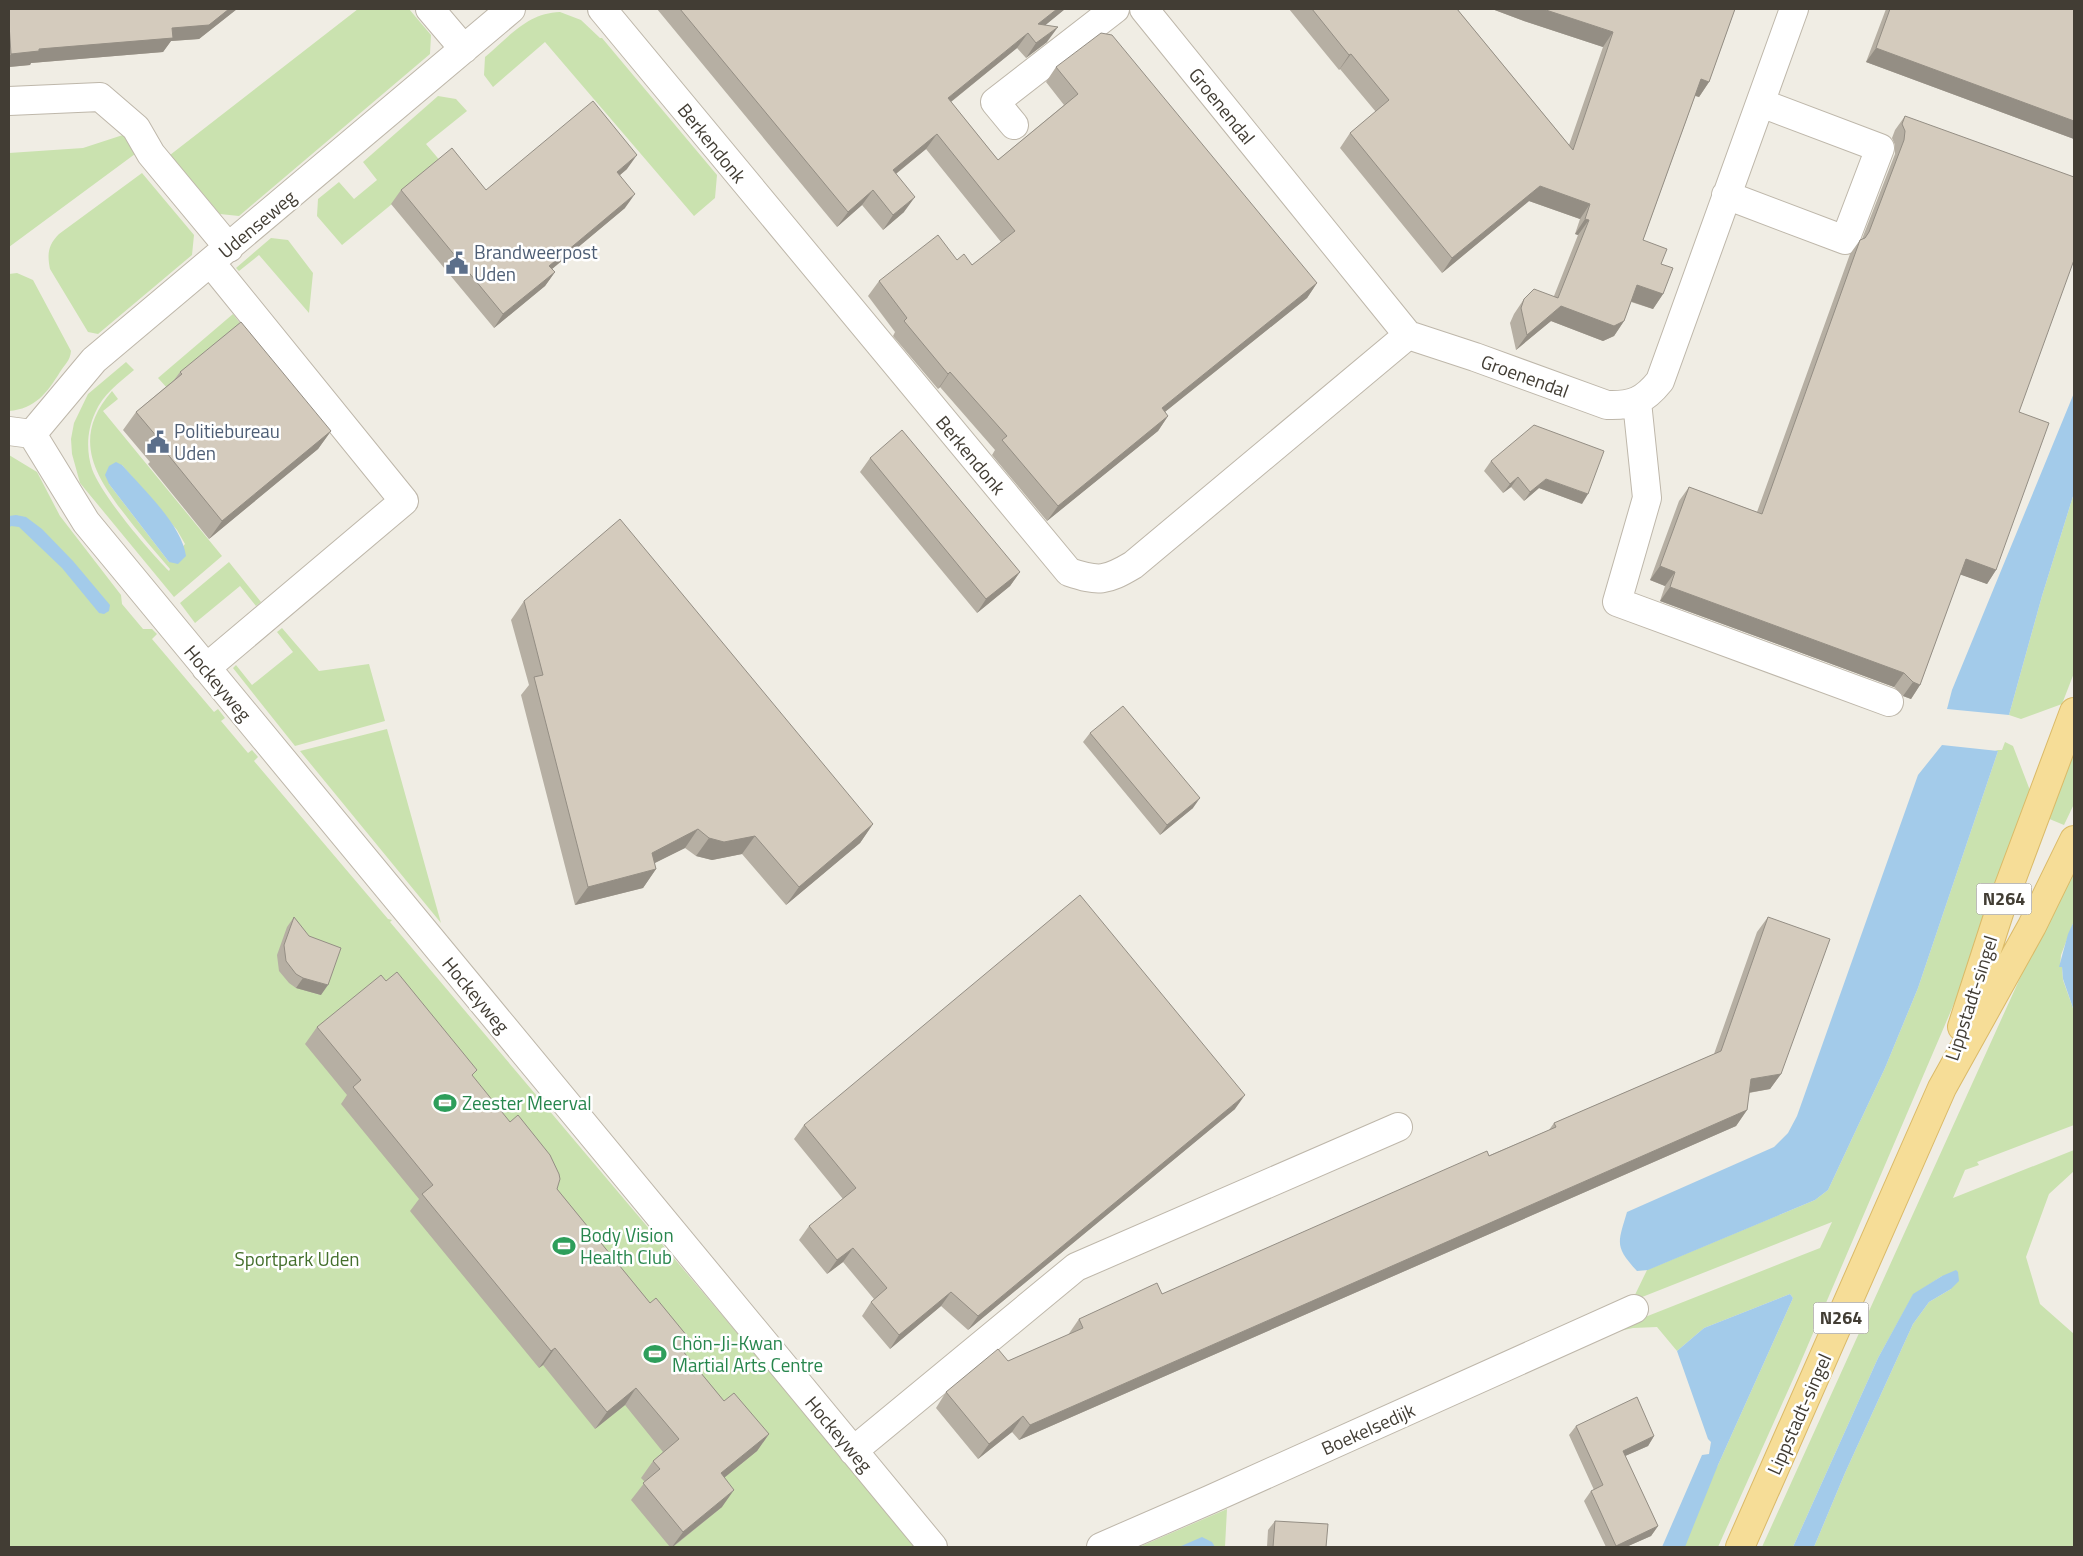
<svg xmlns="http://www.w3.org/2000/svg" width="2083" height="1556" font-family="'Titillium Web',sans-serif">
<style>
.green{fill:#cae2af;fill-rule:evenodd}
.water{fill:#a3cbea}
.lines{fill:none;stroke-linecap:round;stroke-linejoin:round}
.minor-casing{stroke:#beb7aa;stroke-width:30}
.major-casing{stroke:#daba68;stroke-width:30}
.minor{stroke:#fff;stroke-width:28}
.major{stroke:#f6dd97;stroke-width:28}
.wall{fill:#b6afa3}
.shaded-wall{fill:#948e84}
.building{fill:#d4cbbd;stroke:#948e84}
.labels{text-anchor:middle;stroke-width:5;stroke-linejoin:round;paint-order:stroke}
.shield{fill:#fff;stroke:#7b7771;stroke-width:1}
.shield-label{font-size:18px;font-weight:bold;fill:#423d34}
.street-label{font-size:19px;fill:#423d34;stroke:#fff}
.service-label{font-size:19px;fill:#4e5e75;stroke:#fff;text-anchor:start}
.leisure-label{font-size:19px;fill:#27864d;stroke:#fff;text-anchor:start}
.park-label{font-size:19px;fill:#446f2c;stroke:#fff}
</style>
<rect width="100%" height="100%" fill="#f0ede4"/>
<path class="green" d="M 358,9 L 409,9 L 431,35 L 430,54 L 239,216 L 220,214 L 170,155 Z
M 560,12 L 581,20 L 600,38 L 602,38 L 717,175 L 715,198 L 694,216 L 545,42 L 493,87 L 484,75 L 485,57 C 509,37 527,13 560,12 Z
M 438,96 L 456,99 L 467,111 L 426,144 L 442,163 L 342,245 L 317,216 L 318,199 L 339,182 L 354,199 L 377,180 L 363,162 Z
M 129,133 L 135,154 L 9,247 L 9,153 L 83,148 Z
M 142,173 L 194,235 L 192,255 L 98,334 L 88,332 L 50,269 C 47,254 48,245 59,234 Z
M 271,238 L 288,240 L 313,273 L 309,313 L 259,255 L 239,271 L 236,268 Z
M 17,273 L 33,280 L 71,351 C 70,361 65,364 60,372 C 47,393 35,409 9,411 L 9,274 Z
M 233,314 L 243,327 L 168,389 L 158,378 Z
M 126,362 L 134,370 C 119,383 103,394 95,413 C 87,430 86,451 92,469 C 102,496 148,550 169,571 L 170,569 C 154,550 138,532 123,512 C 92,471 73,436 112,391 L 118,399 L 103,411 L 222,556 L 174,597 L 80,483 L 72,454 L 71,439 L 74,423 L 88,394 ZM 122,465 L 177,530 L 185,544 L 169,562 L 109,484 Z
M 9,455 L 37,472 L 60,516 L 121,595 L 122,604 L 143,629 L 152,629 L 157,634 L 152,639 L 214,712 L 218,709 L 225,718 L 221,721 L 248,753 L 252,750 L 258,757 L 254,761 L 388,919 L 392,920 L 390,922 L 918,1547 L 9,1547 Z
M 2074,493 L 2074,673 L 2062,704 L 2021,719 L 2009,715 L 2042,596 Z
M 229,562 L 261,602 L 256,606 L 240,586 L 195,623 L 180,603 Z
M 282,628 L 319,671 L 369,664 L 385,721 L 295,746 L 233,668 L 236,665 L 252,685 L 293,652 L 277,632 Z
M 387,729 L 441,923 L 300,751 Z
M 2005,742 L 2013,746 L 2031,793 L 1959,992 L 1799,1366 L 1718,1547 L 1668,1547 L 1718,1465 L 1793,1298 L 1790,1294 L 1704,1328 L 1677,1351 L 1657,1327 L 1633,1328 L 1597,1336 L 1820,1248 L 1832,1222 L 1632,1301 L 1647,1270 L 1815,1200 L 1828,1190 L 1885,1068 L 1918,988 L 1998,751 L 1995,750 L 2002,750 Z
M 2074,746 L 2074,804 L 2064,825 L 2047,818 Z
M 2074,859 L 2074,921 L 2061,955 L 2060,967 L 2062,967 L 2063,980 L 2074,1011 L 2074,1125 L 1977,1162 L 1979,1165 L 1965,1170 L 1953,1198 L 2074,1150 L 2074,1171 L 2049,1194 L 2026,1257 L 2040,1304 L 2074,1334 L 2074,1547 L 1814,1547 L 1845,1473 L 1913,1324 L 1929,1302 L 1951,1289 L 1942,1276 L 1913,1295 L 1878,1358 L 1793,1547 L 1762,1547 Z
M 1227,1509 L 1225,1547 L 1139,1547 Z"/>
<path class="water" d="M 2074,393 L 2074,493 L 2042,596 L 2009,715 L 1947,709 L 1952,690 Z
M 116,462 L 122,465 C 143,489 182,525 186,556 L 178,564 L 169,562 L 109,484 L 105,475 L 109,466 Z
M 16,515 L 26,517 L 42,529 L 73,561 L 110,605 L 109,611 L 104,614 L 99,613 L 62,568 L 19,527 L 11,526 L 9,528 L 9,516 Z
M 1942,745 L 1998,751 L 1918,988 L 1885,1068 L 1828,1190 L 1815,1200 L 1648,1270 L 1637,1271 C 1614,1246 1618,1243 1627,1212 L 1774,1147 L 1788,1133 L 1797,1116 L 1918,775 Z
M 2074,921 L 2074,1011 L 2063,979 L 2062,967 L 2059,967 L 2068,934 Z
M 1956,1270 L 1958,1272 L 1959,1281 L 1951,1289 L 1929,1302 L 1913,1324 L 1845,1473 L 1814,1547 L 1793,1547 L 1878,1358 L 1913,1294 L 1942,1276 Z
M 1790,1294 L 1793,1298 L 1718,1465 L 1685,1547 L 1662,1547 L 1702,1455 L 1709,1454 L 1711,1442 L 1708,1439 L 1677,1351 L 1704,1328 Z
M 1202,1537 L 1212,1542 L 1215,1547 L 1179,1547 Z"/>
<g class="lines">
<defs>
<path id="minor" d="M 430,9 L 464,49
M 602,9 L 1069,572 C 1099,582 1106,581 1133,565 L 1408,335
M 1144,9 L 1408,335 L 1475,357 L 1607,405 C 1632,406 1644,401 1660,381 L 1794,9
M 9,101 L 100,97 L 136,128 L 151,154 L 229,248
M 1014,125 L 995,102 L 1115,9
M 1726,195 L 1845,240 L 1880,148 L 1761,103
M 1637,402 L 1647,498 L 1617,602 L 1889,702
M 9,431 L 32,434 L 94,360 L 511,9
M 32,434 L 86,522 L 933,1547
M 206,668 L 404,501 L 211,263
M 853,1451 L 1076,1267 L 1398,1127
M 1101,1547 L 1209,1500 L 1634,1309"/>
<path id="major" d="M 1962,1027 L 2000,910 L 2074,712
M 1740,1547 L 1942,1088 L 2032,926 L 2074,840"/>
</defs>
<use href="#minor" class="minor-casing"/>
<use href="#major" class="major-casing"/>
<use href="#minor" class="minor"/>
<use href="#major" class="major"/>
</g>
<path class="wall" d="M 9,9 L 237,9 L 199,39 L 171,41 L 163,52 L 31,63 L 30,65 L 9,67 Z
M 657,9 L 1065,9 L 1045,25 L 1047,42 L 1026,58 L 1017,48 L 951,102 L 998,160 L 1064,105 L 1046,82 L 1056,67 L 1317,283 L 1307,298 L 1165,412 L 1168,416 L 1158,431 L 1047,521 L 992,455 L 995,450 L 940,387 L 938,389 L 893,336 L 895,332 L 868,296 L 879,281 L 957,260 L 972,265 L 1001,242 L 926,149 L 896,174 L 904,212 L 883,230 L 862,205 L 837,227 Z
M 1289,9 L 1457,9 L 1569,145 L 1603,47 L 1527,22 L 1492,9 L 1735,9 L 1709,82 L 1699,97 L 1695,96 L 1643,240 L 1661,264 L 1663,294 L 1653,309 L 1631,302 L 1624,321 L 1614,336 L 1603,341 L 1551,321 L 1516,350 L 1510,323 L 1514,314 L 1524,299 L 1554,296 L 1578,235 L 1575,234 L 1580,219 L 1529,201 L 1442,273 L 1340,148 L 1350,133 L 1376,112 L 1340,69 L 1339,70 Z
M 1886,9 L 2074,9 L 2074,139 L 1866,62 Z
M 1905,116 L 2019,412 L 1996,570 L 1987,584 L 1960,574 L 1920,685 L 1911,699 L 1903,696 L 1894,687 L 1660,601 L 1665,586 L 1650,580 L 1679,501 L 1689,487 L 1757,512 L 1850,254 L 1860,240 L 1862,239 L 1895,154 L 1895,145 L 1892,138 L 1895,130 Z
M 627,169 L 620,175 L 625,208 L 552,269 L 555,272 L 545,286 L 494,328 L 391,204 L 401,190 L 486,190 Z
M 180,372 L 331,431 L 318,449 L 209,539 L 148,464 L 150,462 L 123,430 L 136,412 L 174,380 Z
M 870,458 L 1020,572 L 1010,586 L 977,613 L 860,472 Z
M 1491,461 L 1582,504 L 1539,488 L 1524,501 L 1511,487 L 1503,493 L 1484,471 Z
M 524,601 L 873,824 L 860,843 L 786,905 L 742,854 L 712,860 L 696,856 L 685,848 L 654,863 L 656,869 L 643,888 L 575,905 L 521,695 L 529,685 L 511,620 Z
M 1090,733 L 1193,808 L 1160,835 L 1083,742 Z
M 294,917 L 321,995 L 296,988 L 289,983 L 279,971 L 277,955 L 287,927 Z
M 1768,917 L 1781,1074 L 1770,1089 L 1749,1093 L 1747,1110 L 1736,1126 L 1019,1440 L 1012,1432 L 978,1459 L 936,1408 L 946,1392 L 1008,1361 L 1068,1335 L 1079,1319 L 1162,1294 L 1549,1130 L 1554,1123 L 1714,1054 L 1757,932 Z
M 317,1027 L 473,1077 L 557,1189 L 650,1303 L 692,1342 L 684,1353 L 724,1401 L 769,1434 L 757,1451 L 724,1478 L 722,1507 L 673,1547 L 670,1547 L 631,1500 L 645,1482 L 641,1478 L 653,1461 L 663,1452 L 625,1405 L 595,1429 L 543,1365 L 539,1368 L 410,1211 L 419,1199 L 341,1104 L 347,1095 L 305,1044 Z
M 1235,1109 L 968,1330 L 941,1306 L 890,1349 L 862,1316 L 871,1302 L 874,1299 L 843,1262 L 827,1274 L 799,1240 L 809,1226 L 843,1199 L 794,1139 L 804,1125 Z
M 1576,1426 L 1654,1436 L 1648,1446 L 1625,1456 L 1658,1526 L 1651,1536 L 1626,1547 L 1606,1547 L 1584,1501 L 1591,1491 L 1594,1490 L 1569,1435 Z
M 1275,1521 L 1326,1547 L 1267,1547 L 1268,1530 Z"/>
<path class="shaded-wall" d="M 229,9 L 237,9 L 199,39 L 171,41 L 163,52 L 31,63 L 30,65 L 9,67 L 9,57 L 11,54 L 172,28 Z
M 1057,9 L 1065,9 L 1031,37 L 1038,24 Z
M 1492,9 L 1543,9 L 1613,32 L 1603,47 L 1527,22 Z
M 1058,27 L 1047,42 L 1026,58 L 1036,43 Z
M 1028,33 L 1017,48 L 937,113 L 948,98 Z
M 1876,48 L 2074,121 L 2074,139 L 1866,62 Z
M 1351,54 L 1340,69 L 1339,70 L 1349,55 Z
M 1701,79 L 1709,82 L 1699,97 L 1691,94 Z
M 937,134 L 926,149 L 882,185 L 893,170 Z
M 637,155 L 627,169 L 607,186 L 617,172 Z
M 1540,186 L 1590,204 L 1580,219 L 1529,201 L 1442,273 L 1452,258 Z
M 873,190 L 862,205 L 837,227 L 848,212 Z
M 635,194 L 625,208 L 540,279 L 549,266 Z
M 915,197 L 904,212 L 883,230 L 893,215 Z
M 1585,219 L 1589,220 L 1578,235 L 1575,234 Z
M 555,272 L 545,286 L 494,328 L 503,314 Z
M 1317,283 L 1307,298 L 1151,423 L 1162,408 Z
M 1637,285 L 1663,294 L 1653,309 L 1627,300 Z
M 1561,306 L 1624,321 L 1614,336 L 1603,341 L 1551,321 L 1516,350 L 1527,335 Z
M 950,372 L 940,387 L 938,389 L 948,374 Z
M 1168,416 L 1158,431 L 1047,521 L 1058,506 Z
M 331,431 L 318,449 L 209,539 L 222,521 Z
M 1518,477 L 1511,487 L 1503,493 L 1510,484 Z
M 1546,479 L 1588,494 L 1582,504 L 1539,488 L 1524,501 L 1530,492 Z
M 1966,559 L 1996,570 L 1987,584 L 1956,573 Z
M 1660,566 L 1675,572 L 1665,586 L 1650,580 Z
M 1020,572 L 1010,586 L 977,613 L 986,599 Z
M 1670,587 L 1904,673 L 1894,687 L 1660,601 Z
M 1913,682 L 1920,685 L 1911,699 L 1903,696 Z
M 1200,798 L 1193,808 L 1160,835 L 1167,825 Z
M 873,824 L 860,843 L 786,905 L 799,887 Z
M 698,829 L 685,848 L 639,871 L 652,853 Z
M 755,836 L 742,854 L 712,860 L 696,856 L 709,838 Z
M 656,869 L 643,888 L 575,905 L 588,887 Z
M 303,978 L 328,985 L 321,995 L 296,988 Z
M 1781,1074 L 1770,1089 L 1741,1094 L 1751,1079 Z
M 1245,1095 L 1235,1109 L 968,1330 L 978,1316 Z
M 1747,1110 L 1736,1126 L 1019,1440 L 1030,1425 Z
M 853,1248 L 843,1262 L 827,1274 L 837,1260 Z
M 951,1292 L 941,1306 L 890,1349 L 899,1335 Z
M 692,1342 L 681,1359 L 682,1350 Z
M 555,1348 L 543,1365 L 539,1368 L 551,1351 Z
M 636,1388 L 625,1405 L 595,1429 L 607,1412 Z
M 1023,1416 L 1012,1432 L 978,1459 L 989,1444 Z
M 769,1434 L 757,1451 L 709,1490 L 721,1473 Z
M 1654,1436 L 1648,1446 L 1616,1460 L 1623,1451 Z
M 734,1490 L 722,1507 L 672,1547 L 683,1532 Z
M 1658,1526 L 1651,1536 L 1626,1547 L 1615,1547 L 1616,1546 Z"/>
<path class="building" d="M 9,9 L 229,9 L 209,25 L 172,28 L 173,38 L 39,49 L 39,51 L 11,54 L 9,24 Z
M 680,9 L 1057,9 L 1038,24 L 1058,27 L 1036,43 L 1028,33 L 948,98 L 998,160 L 1078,94 L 1056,67 L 1101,33 L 1112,35 L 1317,283 L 1162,408 L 1168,416 L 1058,506 L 1002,440 L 1007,436 L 950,372 L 948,374 L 904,321 L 907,318 L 879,281 L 938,235 L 957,260 L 964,254 L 972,265 L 1015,231 L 937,134 L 893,170 L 915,197 L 893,215 L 873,190 L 848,212 Z
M 1312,9 L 1457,9 L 1573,150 L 1613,32 L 1543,9 L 1735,9 L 1709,82 L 1701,79 L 1643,240 L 1667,249 L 1661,264 L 1673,268 L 1663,294 L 1637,285 L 1624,321 L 1614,326 L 1561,306 L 1527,335 L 1521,308 L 1524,299 L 1534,289 L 1558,298 L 1589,220 L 1585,219 L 1590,204 L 1540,186 L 1452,258 L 1350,133 L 1389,100 L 1351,54 L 1349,55 Z
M 1890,9 L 2074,9 L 2074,121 L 1876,48 Z
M 593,101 L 637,155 L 617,172 L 635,194 L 549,266 L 555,272 L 503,314 L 401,190 L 452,148 L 486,190 Z
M 1905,116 L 2074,177 L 2074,260 L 2019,412 L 2049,423 L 1996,570 L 1966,559 L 1920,685 L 1913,682 L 1904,673 L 1670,587 L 1675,572 L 1660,566 L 1689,487 L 1762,514 L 1860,240 L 1865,238 L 1869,232 L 1904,140 L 1905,131 L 1902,124 Z
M 241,322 L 331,431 L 222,521 L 161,446 L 163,444 L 136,412 L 182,374 L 180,372 Z
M 1534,425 L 1604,451 L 1588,494 L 1546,479 L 1530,492 L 1518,477 L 1510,484 L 1491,461 Z
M 902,430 L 1020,572 L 986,599 L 870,458 Z
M 620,519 L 873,824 L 799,887 L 755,836 L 724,842 L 709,838 L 698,829 L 652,853 L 656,869 L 588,887 L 534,677 L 543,675 L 524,601 Z
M 1123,706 L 1200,798 L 1167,825 L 1090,733 Z
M 1080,895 L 1245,1095 L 978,1316 L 951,1292 L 899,1335 L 871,1302 L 887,1288 L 853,1248 L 837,1260 L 809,1226 L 856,1188 L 804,1125 Z
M 294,917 L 309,936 L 341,948 L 328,985 L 303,978 L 296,974 L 286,961 L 284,945 Z
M 1768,917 L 1830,939 L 1781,1074 L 1751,1079 L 1747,1110 L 1030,1425 L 1023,1416 L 989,1444 L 946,1392 L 998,1349 L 1008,1361 L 1083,1328 L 1079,1319 L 1157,1283 L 1162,1294 L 1487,1151 L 1489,1156 L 1556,1127 L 1554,1123 L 1721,1051 Z
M 397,972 L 477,1070 L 472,1075 L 510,1122 L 518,1115 L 550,1155 L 559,1174 L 560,1179 L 557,1189 L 650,1303 L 656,1298 L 692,1342 L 682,1350 L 724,1401 L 734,1393 L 769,1434 L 721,1473 L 734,1490 L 683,1532 L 643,1483 L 660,1469 L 653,1461 L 679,1439 L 636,1388 L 607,1412 L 555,1348 L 551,1351 L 422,1194 L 433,1185 L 353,1087 L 361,1080 L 317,1027 L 381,975 L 386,981 Z
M 1637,1397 L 1654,1436 L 1623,1451 L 1658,1526 L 1616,1546 L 1591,1491 L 1603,1485 L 1576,1426 Z
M 1275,1521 L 1328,1524 L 1326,1547 L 1273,1547 Z"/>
<defs>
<symbol id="civic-bare" viewBox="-9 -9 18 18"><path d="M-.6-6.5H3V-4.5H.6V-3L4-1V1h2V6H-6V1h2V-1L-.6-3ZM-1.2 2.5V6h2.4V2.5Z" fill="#5c6f8a" stroke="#fff" stroke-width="2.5" paint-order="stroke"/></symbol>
<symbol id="stadium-bare" viewBox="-9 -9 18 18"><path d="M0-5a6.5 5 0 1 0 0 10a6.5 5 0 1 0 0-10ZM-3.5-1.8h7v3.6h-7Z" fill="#2e9e5b" stroke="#fff" stroke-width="2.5" paint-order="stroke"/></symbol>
</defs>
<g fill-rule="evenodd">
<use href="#civic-bare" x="441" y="247" width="32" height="32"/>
<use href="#civic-bare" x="142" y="426" width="32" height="32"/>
<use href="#stadium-bare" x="429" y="1087" width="32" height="32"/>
<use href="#stadium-bare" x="548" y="1230" width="32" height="32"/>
<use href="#stadium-bare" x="639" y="1338" width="32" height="32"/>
</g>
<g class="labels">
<g class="shield">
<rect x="1976.5" y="883.5" width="55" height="31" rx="4"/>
<rect x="1813.5" y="1302.5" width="55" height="31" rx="4"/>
</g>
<g class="shield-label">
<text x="2004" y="905">N264</text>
<text x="1841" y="1324">N264</text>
</g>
<g class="street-label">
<text transform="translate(1222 106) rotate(51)" y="7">Groenendal</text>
<text transform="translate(712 143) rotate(51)" y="7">Berkendonk</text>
<text transform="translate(257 224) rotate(-40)" y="7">Udenseweg</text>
<text transform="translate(1525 376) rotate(20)" y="7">Groenendal</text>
<text transform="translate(971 455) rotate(50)" y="7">Berkendonk</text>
<text transform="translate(218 683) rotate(50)" y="7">Hockeyweg</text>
<text transform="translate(476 995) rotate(50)" y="7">Hockeyweg</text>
<text transform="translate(1971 998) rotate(-72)" y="7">Lippstadt-singel</text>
<text transform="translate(1799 1414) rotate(-66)" y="7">Lippstadt-singel</text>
<text transform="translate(1368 1429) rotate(-24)" y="7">Boekelsedijk</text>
<text transform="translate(839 1434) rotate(50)" y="7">Hockeyweg</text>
</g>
<g class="service-label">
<text x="474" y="259">Brandweerpost<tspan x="474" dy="22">Uden</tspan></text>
<text x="174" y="438">Politiebureau<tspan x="174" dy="22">Uden</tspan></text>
</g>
<g class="leisure-label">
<text x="462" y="1110">Zeester Meerval</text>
<text x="580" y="1242">Body Vision<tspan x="580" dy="22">Health Club</tspan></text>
<text x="672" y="1350">Chön-Ji-Kwan<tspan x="672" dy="22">Martial Arts Centre</tspan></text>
</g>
<g class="park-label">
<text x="297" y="1266">Sportpark Uden</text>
</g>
</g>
<rect width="2083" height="1556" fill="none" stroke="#423d34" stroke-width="20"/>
</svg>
